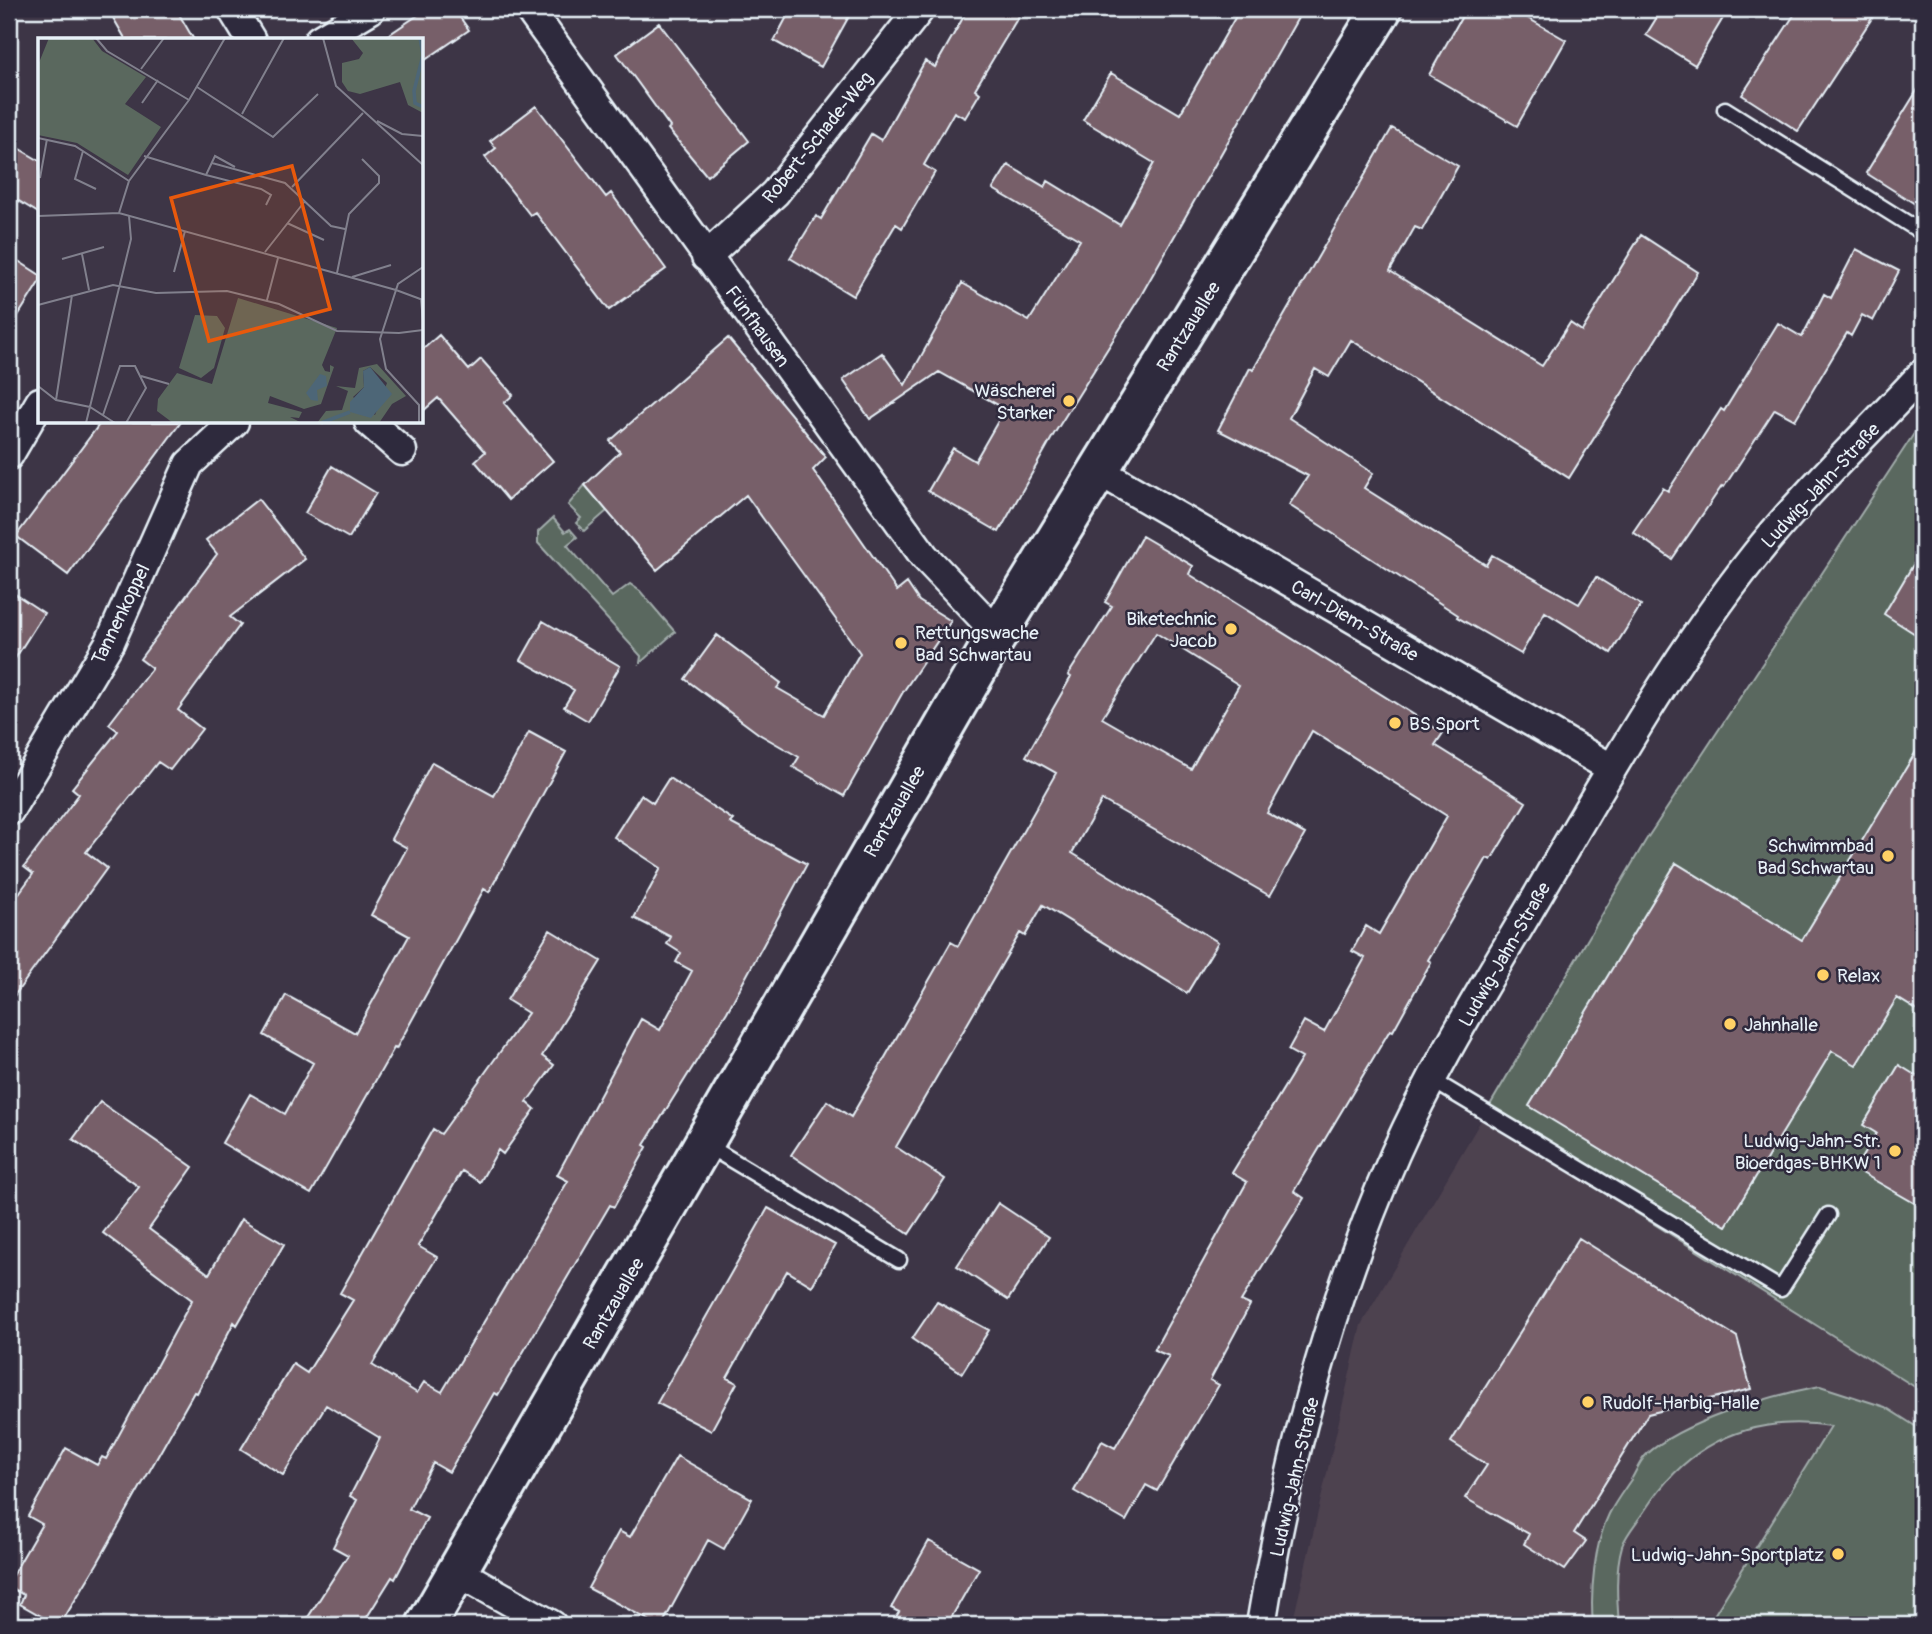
<svg xmlns="http://www.w3.org/2000/svg" width="1932" height="1634" font-family="Pangolin,sans-serif">
<style>
.built{fill:#4e4250}
.green{fill:#5a685e;stroke:#a1acab;stroke-width:2}
.building{fill:#775f69;stroke:#e8f1f8;stroke-width:2;fill-rule:evenodd}
.lines{fill:none;stroke-linecap:round;stroke-linejoin:round}
.lane-casing{stroke:#e8f1f8;stroke-width:19}
.street-casing{stroke:#e8f1f8;stroke-width:33}
.secondary-casing{stroke:#e8f1f8;stroke-width:44}
.lane{stroke:#2f2a3d;stroke-width:14}
.street{stroke:#2f2a3d;stroke-width:28}
.secondary{stroke:#2f2a3d;stroke-width:38}
.poi-dot{fill:#ffd166;stroke:#2f2a3d;stroke-width:2.5}
.labels{text-anchor:middle;stroke-width:5;stroke-linejoin:round;paint-order:stroke}
.street-label{font-size:19px;fill:#e8f1f8;stroke:#2f2a3d}
.poi-label{font-size:19px;fill:#e8f1f8;stroke:#2f2a3d;text-anchor:end}
.inset-river{fill:none;stroke:#4d6677;stroke-width:3.5}
.inset-road{fill:none;stroke:#81808d;stroke-width:2}
.view{fill:#e8590c;fill-opacity:0.15;stroke:#e8590c;stroke-width:3.5}
.inset-edge{fill:none;stroke:#e8f1f8;stroke-width:3.5}
</style>
<rect width="100%" height="100%" fill="#3d3546"/>
<filter id="ink" filterUnits="userSpaceOnUse"><feTurbulence type="fractalNoise" baseFrequency=".0143" numOctaves="2"/><feDisplacementMap in="SourceGraphic" scale="14" xChannelSelector="R" yChannelSelector="G"/><feConvolveMatrix kernelMatrix="1 2 1 2 8 2 1 2 1" color-interpolation-filters="sRGB"/></filter>
<g filter="url(#ink)">
<path class="built" d="M 1483,1117 L 1923,1392 L 1923,1625 L 1292,1625 L 1361,1325 Z"/>
<path class="green" d="M 1923,420 L 1923,1392 L 1483,1117 L 1646,840 Z
M 585,485 L 607,511 L 584,531 L 576,523 L 581,518 L 568,505 Z
M 553,518 L 565,532 L 570,529 L 577,537 L 567,545 L 612,597 L 630,584 L 640,591 L 675,632 L 640,663 L 641,656 L 538,543 L 538,532 Z
M 1820,1386 L 1885,1407 L 1923,1431 L 1923,1625 L 1708,1625 L 1831,1426 C 1751,1414 1689,1442 1645,1510 C 1638,1521 1626,1534 1622,1546 C 1615,1570 1617,1600 1619,1625 L 1593,1625 C 1590,1592 1594,1545 1609,1514 C 1615,1502 1624,1490 1632,1478 C 1636,1471 1640,1461 1646,1455 C 1681,1422 1772,1395 1820,1386 Z"/>
<path class="building" d="M 108,9 L 176,9 L 194,40 L 126,40 Z
M 427,9 L 454,9 L 469,30 L 422,62 L 422,40 L 381,40 Z
M 791,9 L 853,9 L 821,67 L 774,41 Z
M 968,9 L 1023,9 L 975,89 L 980,93 L 965,118 L 954,112 L 924,165 L 935,172 L 902,228 L 896,224 L 853,296 L 790,258 L 816,216 L 821,219 L 871,134 L 881,140 L 925,61 L 935,67 Z
M 1240,9 L 1303,9 L 1140,297 L 1054,434 L 999,532 L 928,491 L 953,448 L 975,461 L 1005,409 L 939,372 L 870,419 L 843,380 L 882,353 L 905,385 L 962,283 L 1029,321 L 1080,240 L 993,189 L 1008,165 L 1045,187 L 1048,181 L 1120,225 L 1154,163 L 1083,120 L 1111,73 L 1180,114 Z
M 1466,9 L 1512,9 L 1566,40 L 1517,126 L 1429,75 Z
M 1662,9 L 1707,9 L 1723,18 L 1695,65 L 1646,35 Z
M 1798,9 L 1878,9 L 1798,131 L 1742,95 Z
M 659,23 L 749,141 L 707,176 L 668,129 L 670,127 L 617,54 Z
M 1923,81 L 1923,209 L 1866,173 Z
M 536,106 L 606,197 L 611,193 L 666,269 L 609,310 L 535,212 L 530,215 L 485,157 L 496,148 L 490,141 Z
M 1392,128 L 1458,166 L 1422,230 L 1415,227 L 1390,271 L 1542,366 L 1570,323 L 1582,331 L 1641,235 L 1698,272 L 1569,478 L 1351,340 L 1329,377 L 1315,369 L 1289,418 L 1373,473 L 1364,488 L 1486,565 L 1492,555 L 1579,604 L 1596,577 L 1641,605 L 1611,653 L 1545,612 L 1521,654 L 1457,617 L 1458,615 L 1289,505 L 1308,476 L 1218,430 L 1250,368 L 1253,370 Z
M 18,148 L 40,161 L 40,214 L 9,195 L 9,164 Z
M 1856,249 L 1899,271 L 1873,321 L 1862,315 L 1851,336 L 1847,333 L 1795,420 L 1775,409 L 1724,487 L 1722,486 L 1672,559 L 1633,532 L 1663,488 L 1668,491 L 1721,409 L 1724,411 L 1778,323 L 1802,337 L 1824,294 L 1831,298 Z
M 9,255 L 40,275 L 40,281 L 9,330 Z
M 439,335 L 469,370 L 481,359 L 513,395 L 504,403 L 553,461 L 508,500 L 475,461 L 485,452 L 438,398 L 422,412 L 422,350 Z
M 728,338 L 826,457 L 813,470 L 897,591 L 907,583 L 919,601 L 951,621 L 903,692 L 844,796 L 793,767 L 799,757 L 759,734 L 685,679 L 717,635 L 781,683 L 777,688 L 824,715 L 860,653 L 746,495 L 657,570 L 585,485 L 620,452 L 610,441 Z
M 101,422 L 181,422 L 68,575 L 16,536 Z
M 332,466 L 376,493 L 349,538 L 305,513 Z
M 258,499 L 305,559 L 230,617 L 240,625 L 178,710 L 202,729 L 170,770 L 158,762 L 86,852 L 107,868 L 9,1003 L 9,907 L 33,874 L 24,867 L 79,794 L 72,788 L 118,731 L 109,724 L 152,668 L 140,659 L 217,554 L 206,540 Z
M 1142,536 L 1193,566 L 1189,574 L 1443,733 L 1435,745 L 1526,802 L 1491,860 L 1487,858 L 1428,960 L 1431,962 L 1393,1031 L 1390,1030 L 1294,1191 L 1304,1198 L 1241,1301 L 1250,1305 L 1210,1380 L 1219,1385 L 1157,1491 L 1146,1485 L 1126,1521 L 1074,1491 L 1102,1441 L 1115,1448 L 1169,1356 L 1154,1350 L 1247,1182 L 1232,1173 L 1302,1058 L 1288,1050 L 1304,1021 L 1324,1032 L 1365,958 L 1352,951 L 1366,926 L 1379,934 L 1447,816 L 1312,731 L 1267,813 L 1305,834 L 1270,896 L 1102,800 L 1072,853 L 1218,942 L 1187,993 L 1043,905 L 1025,936 L 1020,933 L 896,1147 L 945,1179 L 909,1234 L 791,1155 L 827,1101 L 851,1117 L 951,942 L 958,946 L 1056,773 L 1026,756 L 1071,677 L 1068,675 L 1112,606 L 1105,602 ZM 1156,633 L 1239,685 L 1191,769 L 1102,718 Z
M 1923,548 L 1923,639 L 1884,614 Z
M 9,590 L 44,613 L 9,668 Z
M 543,621 L 620,666 L 588,721 L 564,707 L 574,690 L 521,660 Z
M 529,732 L 566,752 L 489,892 L 484,889 L 396,1049 L 394,1048 L 311,1194 L 222,1143 L 250,1094 L 285,1114 L 313,1063 L 264,1035 L 286,995 L 355,1033 L 409,936 L 371,915 L 407,848 L 391,839 L 432,762 L 494,796 Z
M 1923,740 L 1923,1014 L 1897,998 L 1856,1065 L 1832,1051 L 1726,1226 L 1529,1106 L 1676,863 L 1802,940 Z
M 669,778 L 733,820 L 730,823 L 807,864 L 727,1012 L 644,1145 L 647,1147 L 614,1207 L 610,1205 L 498,1395 L 494,1393 L 449,1472 L 433,1463 L 409,1509 L 427,1518 L 395,1579 L 392,1577 L 362,1625 L 303,1625 L 348,1555 L 333,1547 L 357,1500 L 350,1496 L 380,1438 L 326,1405 L 283,1475 L 241,1449 L 293,1364 L 307,1373 L 353,1300 L 340,1293 L 433,1129 L 441,1134 L 528,1013 L 507,1000 L 550,930 L 601,961 L 542,1056 L 554,1065 L 527,1102 L 535,1109 L 503,1154 L 498,1150 L 480,1182 L 462,1171 L 418,1246 L 437,1257 L 372,1365 L 417,1393 L 424,1382 L 442,1392 L 568,1181 L 557,1175 L 641,1019 L 660,1030 L 692,971 L 676,962 L 681,953 L 667,944 L 671,937 L 634,918 L 661,868 L 614,837 L 641,795 L 653,803 Z
M 1899,1065 L 1923,1080 L 1923,1208 L 1855,1169 L 1876,1133 L 1863,1125 Z
M 100,1102 L 193,1167 L 149,1229 L 209,1274 L 241,1219 L 284,1244 L 237,1325 L 234,1322 L 197,1393 L 194,1392 L 97,1564 L 60,1625 L 57,1625 L 20,1604 L 24,1595 L 9,1587 L 9,1581 L 42,1524 L 28,1516 L 66,1448 L 97,1465 L 102,1457 L 106,1459 L 192,1300 L 103,1233 L 139,1187 L 73,1139 Z
M 998,1203 L 1049,1237 L 1008,1300 L 957,1266 Z
M 768,1208 L 835,1245 L 812,1286 L 787,1271 L 727,1378 L 737,1383 L 711,1431 L 657,1403 Z
M 1579,1238 L 1737,1337 L 1751,1389 L 1648,1414 L 1574,1533 L 1586,1541 L 1565,1570 L 1524,1544 L 1529,1534 L 1465,1498 L 1487,1465 L 1451,1442 Z
M 937,1302 L 989,1330 L 962,1373 L 912,1339 Z
M 677,1456 L 752,1499 L 724,1549 L 708,1540 L 662,1625 L 658,1625 L 588,1588 L 619,1531 L 630,1537 Z
M 929,1541 L 979,1569 L 947,1625 L 891,1625 L 899,1612 L 891,1608 Z"/>
<g class="lines">
<defs>
<path id="lane" d="M 1725,109 L 1923,233
M 1432,1080 L 1781,1289 L 1828,1215
M 705,1144 L 899,1260"/>
<path id="street" d="M 232,9 L 251,40
M 529,9 L 924,556 L 998,634
M 319,40 L 371,9
M 706,257 L 775,193 L 920,9
M 369,422 L 402,451
M 9,455 L 40,402
M 1099,471 L 1611,768
M 9,811 L 110,642 L 189,464 L 234,422
M 458,1572 L 552,1625
M 1261,1625 C 1287,1465 1330,1302 1395,1154 C 1439,1055 1499,963 1553,869 C 1616,761 1678,652 1756,554 C 1807,490 1868,433 1923,373"/>
<path id="secondary" d="M 426,1625 L 990,647 L 1382,9"/>
</defs>
<use href="#lane" class="lane-casing"/>
<use href="#street" class="street-casing"/>
<use href="#secondary" class="secondary-casing"/>
<use href="#lane" class="lane"/>
<use href="#street" class="street"/>
<use href="#secondary" class="secondary"/>
</g>
</g>
<g class="poi-dot">
<circle cx="1069" cy="401" r="7"/>
<circle cx="1231" cy="629" r="7"/>
<circle cx="901" cy="643" r="7"/>
<circle cx="1395" cy="723" r="7"/>
<circle cx="1888" cy="856" r="7"/>
<circle cx="1823" cy="975" r="7"/>
<circle cx="1730" cy="1024" r="7"/>
<circle cx="1895" cy="1151" r="7"/>
<circle cx="1588" cy="1402" r="7"/>
<circle cx="1838" cy="1554" r="7"/>
</g>
<g class="labels">
<g class="street-label">
<text transform="translate(817 137) rotate(-51)" y="7">Robert-Schade-Weg</text>
<text transform="translate(758 326) rotate(54)" y="7">Fünfhausen</text>
<text transform="translate(1188 326) rotate(-58)" y="7">Rantzauallee</text>
<text transform="translate(1820 485) rotate(-47)" y="7">Ludwig-Jahn-Straße</text>
<text transform="translate(120 614) rotate(-64)" y="7">Tannenkoppel</text>
<text transform="translate(1355 620) rotate(30)" y="7">Carl-Diem-Straße</text>
<text transform="translate(894 811) rotate(-60)" y="7">Rantzauallee</text>
<text transform="translate(1504 954) rotate(-60)" y="7">Ludwig-Jahn-Straße</text>
<text transform="translate(613 1303) rotate(-60)" y="7">Rantzauallee</text>
<text transform="translate(1294 1477) rotate(-77)" y="7">Ludwig-Jahn-Straße</text>
</g>
<g class="poi-label">
<text x="1055" y="397">Wäscherei<tspan x="1055" dy="22">Starker</tspan></text>
<text x="1217" y="625">Biketechnic<tspan x="1217" dy="22">Jacob</tspan></text>
<text x="915" y="639" text-anchor="start">Rettungswache<tspan x="915" dy="22">Bad Schwartau</tspan></text>
<text x="1409" y="730" text-anchor="start">BS Sport</text>
<text x="1874" y="852">Schwimmbad<tspan x="1874" dy="22">Bad Schwartau</tspan></text>
<text x="1837" y="982" text-anchor="start">Relax</text>
<text x="1744" y="1031" text-anchor="start">Jahnhalle</text>
<text x="1881" y="1147">Ludwig-Jahn-Str.<tspan x="1881" dy="22">Bioerdgas-BHKW 1</tspan></text>
<text x="1602" y="1409" text-anchor="start">Rudolf-Harbig-Halle</text>
<text x="1824" y="1561">Ludwig-Jahn-Sportplatz</text>
</g>
</g>
<g transform="translate(38 38)">
<rect width="385" height="385" fill="#3d3546"/>
<path d="M 11,0 L 54,0 L 64,13 L 108,39 L 87,66 L 123,89 L 90,137 L 39,105 L 0,97 L 0,27 ZM 313,0 L 385,0 L 385,75 L 370,67 L 362,44 L 322,56 L 310,53 L 304,44 L 304,25 L 321,21 L 325,15 ZM 200,260 L 299,290 L 284,327 L 287,333 L 292,334 L 292,327 L 296,329 L 283,366 L 266,371 L 232,358 L 230,365 L 264,374 L 261,380 L 252,379 L 264,385 L 135,385 L 119,373 L 120,361 L 139,335 L 174,346 ZM 157,277 L 179,278 L 187,290 L 176,330 L 163,340 L 141,330 ZM 339,326 L 368,358 L 354,366 L 341,385 L 279,385 L 288,373 L 304,372 L 310,353 L 298,348 L 317,350 L 321,330 ZM 332,329 L 349,345 L 337,377 L 315,359 L 326,349 L 325,333 Z" fill="#5a685e" fill-rule="evenodd"/>
<path d="M 332,329 L 354,356 L 333,380 L 312,374 L 312,364 L 326,349 L 325,333 ZM 282,336 L 288,338 L 289,348 L 279,352 L 280,363 L 273,362 L 268,355 Z" fill="#4d6677"/>
<path class="inset-river" d="M 382,0 L 385,17 L 376,53 L 377,65 L 385,69M 283,385 L 312,374"/>
<path class="inset-road" d="M 58,0 L 69,13 L 151,62M 285,0 L 298,48 L 385,127M 103,31 L 126,0M 159,49 L 235,99 L 280,56M 104,65 L 120,42M 204,76 L 246,0M 339,83 L 364,96 L 385,98M 0,100 L 37,108 L 91,143M 45,113 L 37,141 L 58,151M 106,118 L 168,137 L 177,118 L 197,129M 174,125 L 247,145 L 293,188 L 307,191M 168,137 L 223,151 L 233,157 L 228,167M 2,140 L 9,101M 254,149 L 325,75M 81,175 L 91,143 L 151,62 L 187,0M 0,178 L 81,175 L 358,252M 249,185 L 286,202M 227,214 L 267,163M 44,216 L 51,252M 24,221 L 66,209M 136,234 L 147,193M 299,235 L 311,176 L 341,145 L 341,138 L 324,121M 314,239 L 353,227M 358,252 L 385,262M 383,261 L 385,284M 229,262 L 240,220M 0,267 L 75,247 L 118,255 L 189,253 L 241,266 L 299,293 L 361,295 L 385,292M 103,338 L 131,346M 0,348 L 18,362 L 52,369 L 77,385M 18,362 L 34,257M 65,377 L 82,328 L 97,328 L 108,350 L 88,385M 48,385 L 93,201 L 91,178M 381,385 L 381,367 L 348,331 L 342,301 L 360,246 L 385,229"/>
<path class="view" d="M 254,128 L 292,271 L 171,303 L 133,160 Z"/>
<rect width="385" height="385" class="inset-edge"/>
</g>
<rect width="1932" height="1634" fill="none" stroke="#2f2a3d" stroke-width="35"/>
<rect x="18" y="18" width="1897" height="1599" fill="none" stroke="#e8f1f8" stroke-width="2.5" filter="url(#ink)"/>
</svg>
